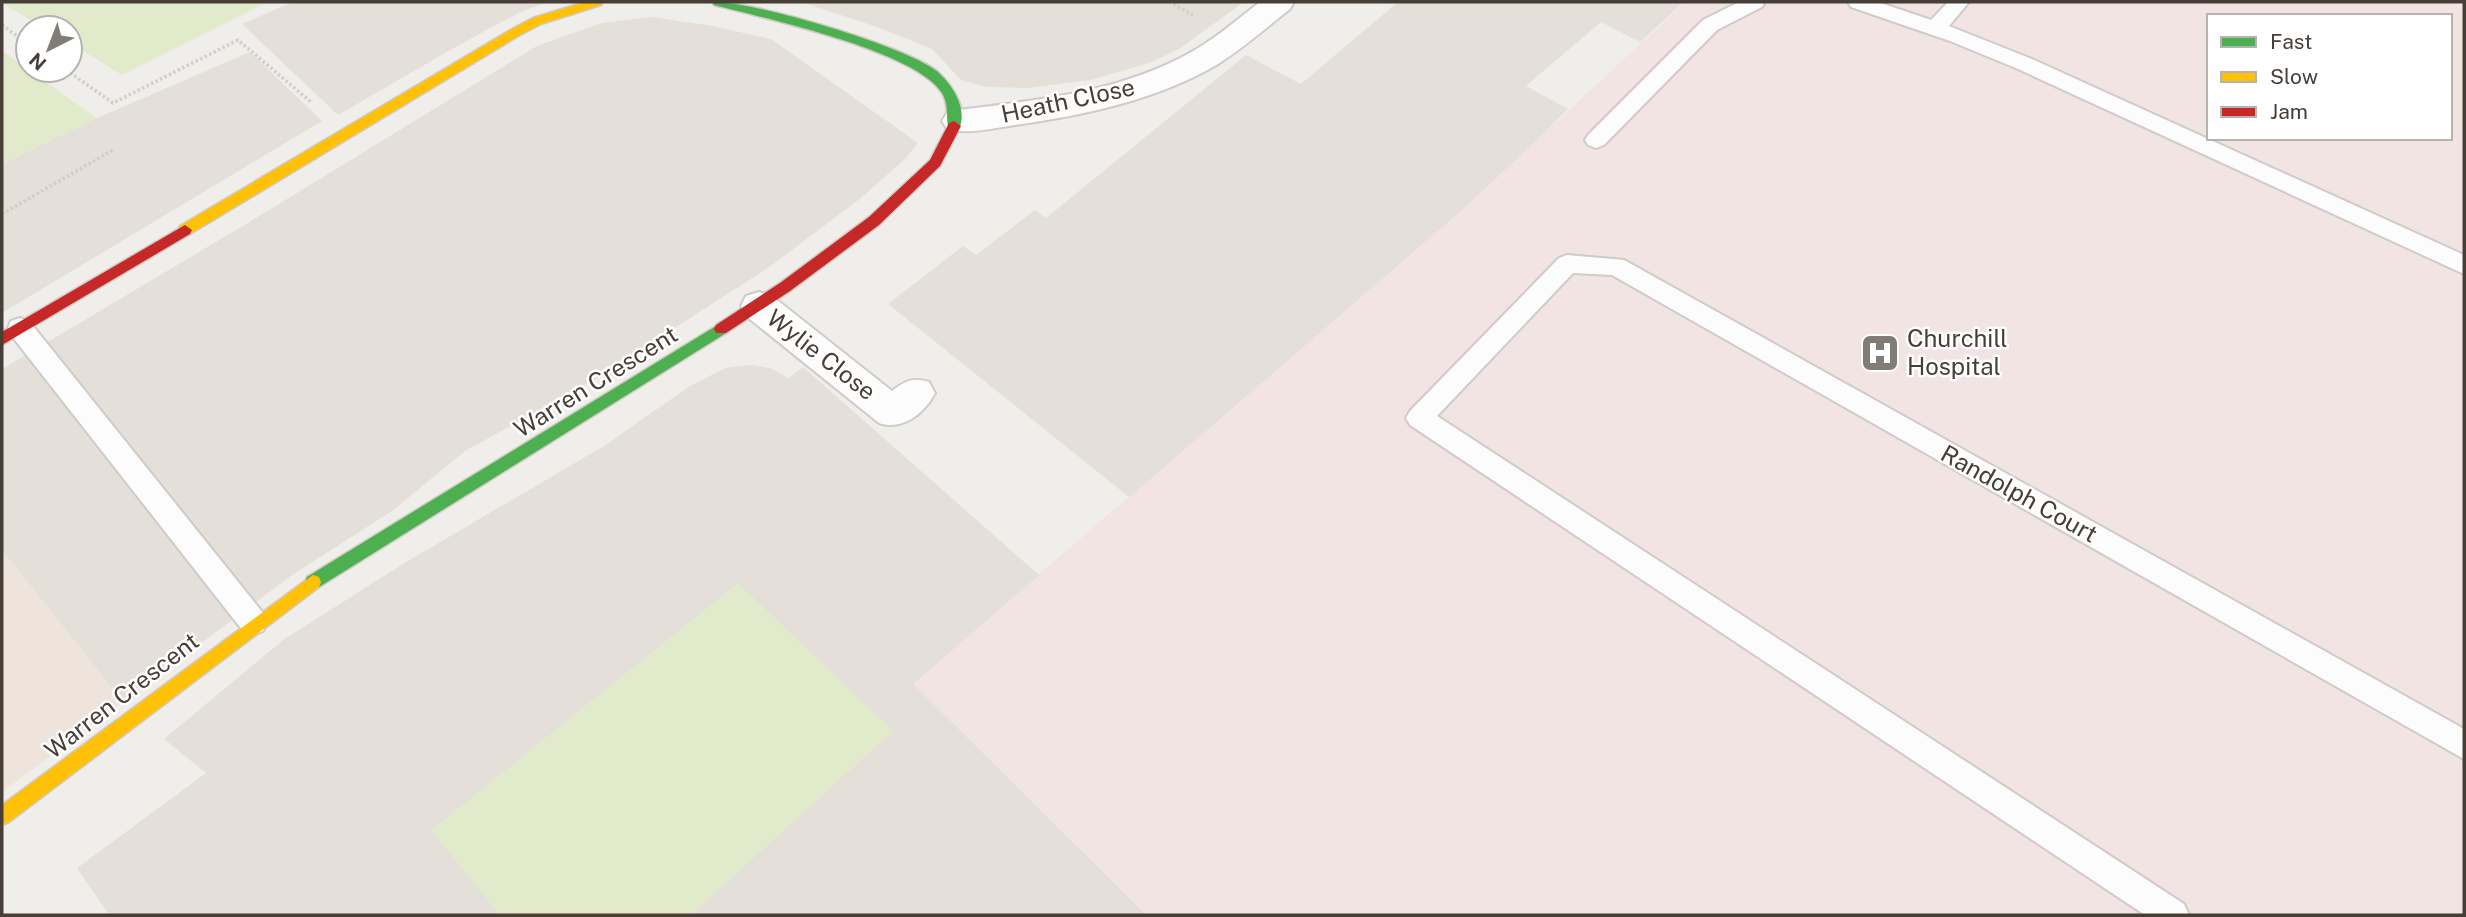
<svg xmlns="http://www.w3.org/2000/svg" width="2466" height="917" font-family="'Public Sans',sans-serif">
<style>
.residential{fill:#e4dfd8}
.commercial{fill:#efe4db}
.medical{fill:#f2e4e3;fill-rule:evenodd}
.green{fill:#e2eacc}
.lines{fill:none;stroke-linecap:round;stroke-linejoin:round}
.lane-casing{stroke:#cecbc8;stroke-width:4}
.street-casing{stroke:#cecbc8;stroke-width:4}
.fast-casing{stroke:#cfcac2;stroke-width:3}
.slow-casing{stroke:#cfcac2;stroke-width:3}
.jam-casing{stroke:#cfcac2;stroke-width:3}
.path{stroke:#d1cecb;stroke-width:3.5;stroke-dasharray:2.5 2.5;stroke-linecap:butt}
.lane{fill:#fdfcfc;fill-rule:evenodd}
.street{fill:#fdfcfc;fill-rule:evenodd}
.fast{fill:#4caf50;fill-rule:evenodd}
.slow{fill:#ffc107;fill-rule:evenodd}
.jam{fill:#c62828;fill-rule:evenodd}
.labels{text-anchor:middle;stroke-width:5;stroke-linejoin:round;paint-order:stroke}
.street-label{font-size:24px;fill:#463e37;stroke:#fff}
.poi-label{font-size:24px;fill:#463e37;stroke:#fff;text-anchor:start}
</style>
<rect width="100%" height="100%" fill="#f0eeeb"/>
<path class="residential" d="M 293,2 L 547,2 L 518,13 L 452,49 L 338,115 L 242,24 Z
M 801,2 L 1244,2 L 1179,49 L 1152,62 L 1091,80 L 1027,88 L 987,87 L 961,80 L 932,49 L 877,27 Z
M 1398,2 L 1684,2 L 1640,42 L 1601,22 L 1526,86 L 1568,109 L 1503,174 L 2464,915 L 109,915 L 77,868 L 206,773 L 164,739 L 283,640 L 406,562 L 604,446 L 690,386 L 725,368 L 752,365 L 770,368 L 789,378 L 803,367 L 1039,575 L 1129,497 L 888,304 L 963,246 L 976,255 L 1035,210 L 1046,218 L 1246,55 L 1301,84 Z
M 652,17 L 713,26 L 771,39 L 918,143 L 905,159 L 861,198 L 768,268 L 592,381 L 465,451 L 392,511 L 292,575 L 123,702 L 2,550 L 2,369 L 248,223 L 537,46 L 601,23 Z
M 250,52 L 322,121 L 2,313 L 2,164 L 97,118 Z"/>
<path class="commercial" d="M 2,550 L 123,702 L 2,792 Z"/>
<path class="medical" d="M 1685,2 L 2464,2 L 2464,915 L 1146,915 L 913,684 L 1463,209 ZM 2209,16 L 2450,16 L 2450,138 L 2209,138 Z"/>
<path class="green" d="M 268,2 L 122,75 L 70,43 L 70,28 L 44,28 L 2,3 Z
M 2,51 L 97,118 L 2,164 Z
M 738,583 L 893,731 L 691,915 L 500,915 L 431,830 Z"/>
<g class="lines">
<defs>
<path id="lane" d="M 1739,2 L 1765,2 L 1762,7 L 1717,30 L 1604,145 L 1596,148 L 1588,145 L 1585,140 L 1588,135 L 1703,20 Z
M 1848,2 L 1878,2 L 1931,20 L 1948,2 L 1969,2 L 1949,26 L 2032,59 L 2464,255 L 2464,274 L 2018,69 L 1950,41 L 1851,7 Z
M 1567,255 L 1624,260 L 2464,729 L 2464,759 L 1612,275 L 1573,273 L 1437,416 L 2184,904 L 2189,915 L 2145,915 L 1410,425 L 1406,418 L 1410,411 L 1559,258 Z
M 20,318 L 29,321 L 263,613 L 267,622 L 263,631 L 253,635 L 243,631 L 11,335 L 8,328 L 11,321 Z"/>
<path id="street" d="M 1260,2 L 1294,2 L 1290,9 C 1266,28 1243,48 1218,64 C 1157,100 1085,115 1015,125 C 993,128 968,135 947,129 L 942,121 L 947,113 L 958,110 C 1039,100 1123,92 1195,50 C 1219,36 1239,18 1260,2 Z
M 759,292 L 772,296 L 892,391 C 905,381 913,377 929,382 L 935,393 C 924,414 902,431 879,423 L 746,316 L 741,306 L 746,296 Z"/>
<path id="fast" d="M 712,2 C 750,0 909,47 938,72 C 953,86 968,109 959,129 L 949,129 C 945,118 950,107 942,93 C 916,51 764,18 714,5 Z
M 721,323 L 728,329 L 726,333 L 319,587 L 313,589 L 307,587 L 305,582 L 307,577 Z"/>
<path id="slow" d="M 585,2 L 603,2 L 601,5 L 541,24 L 520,35 L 190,234 L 180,234 L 178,230 L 180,226 L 512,29 L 533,18 Z
M 313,575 L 319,577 L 321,582 L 319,587 L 9,822 L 2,825 L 2,805 Z"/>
<path id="jam" d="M 954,121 L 961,126 L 940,166 L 879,225 L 790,291 L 726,333 L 716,333 L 714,329 L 716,325 L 780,283 L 869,217 L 930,160 L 949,123 Z
M 185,225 L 192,230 L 190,234 L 2,345 L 2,332 Z"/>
</defs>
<use href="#lane" class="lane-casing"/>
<use href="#street" class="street-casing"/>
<use href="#fast" class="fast-casing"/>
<use href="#slow" class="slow-casing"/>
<use href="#jam" class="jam-casing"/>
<path class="path" d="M 1169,2 L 1193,15
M 2,25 L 28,44
M 66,70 L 113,103 L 238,40 L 311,102
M 2,214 L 113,150"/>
<use href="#lane" class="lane"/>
<use href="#street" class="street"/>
<use href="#fast" class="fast"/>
<use href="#slow" class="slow"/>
<use href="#jam" class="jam"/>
</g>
<defs>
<symbol id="hospital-square" viewBox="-11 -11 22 22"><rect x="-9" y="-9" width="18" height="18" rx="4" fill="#827c76" stroke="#fff"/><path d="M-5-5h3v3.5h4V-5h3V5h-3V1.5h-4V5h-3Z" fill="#fff"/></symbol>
</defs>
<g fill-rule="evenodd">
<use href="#hospital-square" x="1858" y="331" width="44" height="44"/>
</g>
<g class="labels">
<g class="street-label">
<text transform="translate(1068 101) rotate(-12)" y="8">Heath Close</text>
<text transform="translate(821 355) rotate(38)" y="8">Wylie Close</text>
<text transform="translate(596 382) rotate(-32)" y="8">Warren Crescent</text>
<text transform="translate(2019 494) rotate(29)" y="8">Randolph Court</text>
<text transform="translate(122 696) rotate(-38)" y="8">Warren Crescent</text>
</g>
<g class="poi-label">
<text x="1907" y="347">Churchill<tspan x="1907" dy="28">Hospital</tspan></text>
</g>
</g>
<rect width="2466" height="917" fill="none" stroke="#463e37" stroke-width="7"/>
<rect x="2207" y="14" width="245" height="126" fill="#ffffff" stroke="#b5b2af" stroke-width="2"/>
<rect x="2221" y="37" width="35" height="10" fill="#4caf50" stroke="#b5b2af" stroke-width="2"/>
<text x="2270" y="49" font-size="21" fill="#463e37">Fast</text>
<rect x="2221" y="72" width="35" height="10" fill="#ffc107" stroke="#b5b2af" stroke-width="2"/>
<text x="2270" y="84" font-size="21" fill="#463e37">Slow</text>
<rect x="2221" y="107" width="35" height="10" fill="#c62828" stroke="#b5b2af" stroke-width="2"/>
<text x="2270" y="119" font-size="21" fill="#463e37">Jam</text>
<g transform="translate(49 49) rotate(222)"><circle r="33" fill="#ffffff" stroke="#b5b2af" stroke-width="2"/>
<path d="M0-5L12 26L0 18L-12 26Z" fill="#827c76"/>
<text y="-10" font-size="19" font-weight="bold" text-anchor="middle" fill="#463e37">N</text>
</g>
</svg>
